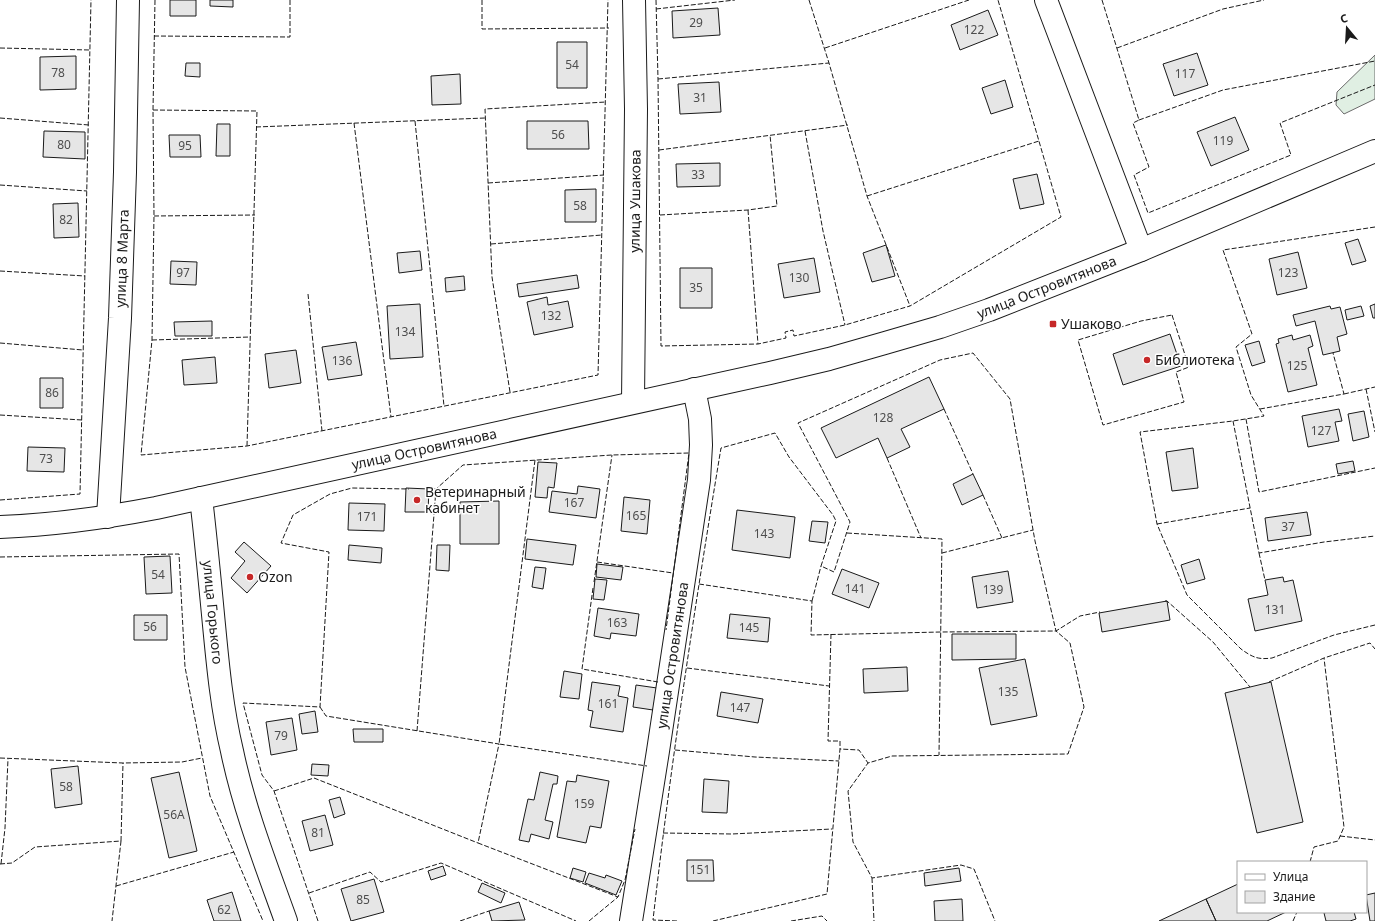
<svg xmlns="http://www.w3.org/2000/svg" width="1375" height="921" font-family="'Noto Sans',sans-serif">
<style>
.green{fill:#e0efe3;stroke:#6a6a6a}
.building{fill:#e6e6e6;stroke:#1a1a1a}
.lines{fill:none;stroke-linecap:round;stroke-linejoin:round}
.minor-casing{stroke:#1a1a1a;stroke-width:24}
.minor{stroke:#fff;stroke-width:22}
.fence{stroke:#1a1a1a;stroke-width:1;stroke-dasharray:5 2;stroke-linecap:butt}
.poi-dot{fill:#c62828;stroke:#fff;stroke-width:1.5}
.labels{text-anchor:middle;stroke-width:3;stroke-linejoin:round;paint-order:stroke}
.number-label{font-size:12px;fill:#4d4d4d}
.street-label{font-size:14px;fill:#1a1a1a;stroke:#fff}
.poi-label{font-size:14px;fill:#1a1a1a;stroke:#fff;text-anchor:start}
</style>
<rect width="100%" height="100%" fill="#fff"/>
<path class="green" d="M 1375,55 L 1375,99 L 1344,114 L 1336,105 L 1337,92 Z"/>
<path class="building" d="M 170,0 L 196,0 L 196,16 L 170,16 Z
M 210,0 L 233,0 L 233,7 L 210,6 Z
M 718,8 L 720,35 L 673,38 L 672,11 Z
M 988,10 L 998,35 L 960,50 L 951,25 Z
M 557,42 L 587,42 L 587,88 L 557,88 Z
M 1197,53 L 1208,85 L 1174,96 L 1163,64 Z
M 76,56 L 76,89 L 40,90 L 40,57 Z
M 186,63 L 200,63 L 200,77 L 185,76 Z
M 460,74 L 461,104 L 432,105 L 431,76 Z
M 1005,80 L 1013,107 L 991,114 L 982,88 Z
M 719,82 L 721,112 L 680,114 L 678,84 Z
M 1235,117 L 1249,150 L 1211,166 L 1197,132 Z
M 527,121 L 588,121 L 589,149 L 527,149 Z
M 217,124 L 230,124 L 230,156 L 216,156 Z
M 44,131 L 85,132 L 85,159 L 43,157 Z
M 169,135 L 200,135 L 201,157 L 170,157 Z
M 720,163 L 720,186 L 677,187 L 676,164 Z
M 1037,174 L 1044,204 L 1020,209 L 1013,179 Z
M 596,189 L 596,222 L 565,222 L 565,190 Z
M 78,203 L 79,237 L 54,238 L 53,204 Z
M 1358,239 L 1366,261 L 1352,265 L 1345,243 Z
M 886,245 L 895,276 L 872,282 L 863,253 Z
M 420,251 L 422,270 L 399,273 L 397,253 Z
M 1298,252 L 1307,288 L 1277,295 L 1269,259 Z
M 814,258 L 820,292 L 784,298 L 778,264 Z
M 171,261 L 197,262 L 196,285 L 170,284 Z
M 680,268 L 712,268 L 712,308 L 680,308 Z
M 577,275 L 579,288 L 519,297 L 517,284 Z
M 464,276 L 465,290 L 446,292 L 445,278 Z
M 547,297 L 548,305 L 568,301 L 573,327 L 534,335 L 527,302 Z
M 420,304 L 423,357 L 390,359 L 387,306 Z
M 1375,304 L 1375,318 L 1373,318 L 1370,306 Z
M 1330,306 L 1331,309 L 1340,307 L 1347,334 L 1337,337 L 1340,351 L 1323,355 L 1315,321 L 1296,326 L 1293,315 Z
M 1361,306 L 1364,316 L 1347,320 L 1345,310 Z
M 212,321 L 212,336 L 175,336 L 174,322 Z
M 1170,334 L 1181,366 L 1123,385 L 1113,354 Z
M 1292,335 L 1293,340 L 1310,335 L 1313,346 L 1308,348 L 1317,385 L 1288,392 L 1276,344 L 1279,343 L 1278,339 Z
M 1259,341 L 1265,362 L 1252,366 L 1245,345 Z
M 356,342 L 362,375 L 328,380 L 322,347 Z
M 296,350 L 301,383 L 269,388 L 265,354 Z
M 215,357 L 217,383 L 184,385 L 182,360 Z
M 929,377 L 944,409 L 901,429 L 910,447 L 887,458 L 878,438 L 836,458 L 821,428 Z
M 40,378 L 63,378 L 63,408 L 40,408 Z
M 1339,409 L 1342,421 L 1335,422 L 1339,441 L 1308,447 L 1302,416 Z
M 1364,411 L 1369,437 L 1353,441 L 1348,414 Z
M 28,447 L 65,448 L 64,472 L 27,471 Z
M 1193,448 L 1198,488 L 1172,491 L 1166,452 Z
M 1353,461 L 1355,471 L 1338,474 L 1336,464 Z
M 538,462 L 557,463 L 554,488 L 548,487 L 547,498 L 535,497 Z
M 973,474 L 983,495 L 962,505 L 953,484 Z
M 578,486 L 600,489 L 596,518 L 549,512 L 552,491 L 577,494 Z
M 406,488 L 429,489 L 428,512 L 405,512 Z
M 624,497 L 650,500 L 647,534 L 621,531 Z
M 499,501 L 499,544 L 460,544 L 460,502 Z
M 349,503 L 385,504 L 384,531 L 348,530 Z
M 737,510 L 795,517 L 790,558 L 732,550 Z
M 1307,512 L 1311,535 L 1268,541 L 1265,518 Z
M 812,521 L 828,522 L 825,543 L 809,541 Z
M 527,539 L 576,545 L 573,565 L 525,559 Z
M 244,542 L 271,566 L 247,593 L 231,578 L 245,561 L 235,552 Z
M 349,545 L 382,548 L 381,563 L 348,560 Z
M 437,545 L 450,545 L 449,571 L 436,570 Z
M 170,556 L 172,593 L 146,594 L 144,557 Z
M 1199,559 L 1205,579 L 1187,584 L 1181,565 Z
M 597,564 L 623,567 L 621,580 L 596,577 Z
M 535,567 L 546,568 L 543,589 L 532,587 Z
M 842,569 L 879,583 L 869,608 L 832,594 Z
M 1008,571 L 1013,602 L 977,608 L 972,577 Z
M 1283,577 L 1284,582 L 1293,580 L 1302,621 L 1255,631 L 1248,599 L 1268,595 L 1265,580 Z
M 595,579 L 607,580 L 604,600 L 593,599 Z
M 1167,601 L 1170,620 L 1102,632 L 1099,613 Z
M 598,608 L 639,614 L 636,636 L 611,633 L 610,639 L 594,636 Z
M 730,614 L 770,618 L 768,642 L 727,638 Z
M 134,615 L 167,615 L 167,640 L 134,640 Z
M 952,634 L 1016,634 L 1016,659 L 952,660 Z
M 1025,659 L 1037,716 L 991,725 L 979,668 Z
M 907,667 L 908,691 L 864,693 L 863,669 Z
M 564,671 L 582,674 L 579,699 L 560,697 Z
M 592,682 L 620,686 L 618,696 L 628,698 L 623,732 L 590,727 L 593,711 L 588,710 Z
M 1271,682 L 1303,822 L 1257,833 L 1225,693 Z
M 636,685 L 657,688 L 653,710 L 633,707 Z
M 721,692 L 763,699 L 758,723 L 717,716 Z
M 315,711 L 318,732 L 302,734 L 299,714 Z
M 292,718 L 297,750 L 271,755 L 266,722 Z
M 353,729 L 383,729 L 383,742 L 354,742 Z
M 312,764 L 329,765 L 328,776 L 311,775 Z
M 78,766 L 82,804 L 55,808 L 51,769 Z
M 179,772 L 197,851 L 169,858 L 151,778 Z
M 540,772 L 558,776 L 557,784 L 553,784 L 545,820 L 553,822 L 549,839 L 531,834 L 529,842 L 519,840 L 528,799 L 534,800 Z
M 577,775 L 609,781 L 601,828 L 590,826 L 586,843 L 557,837 L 567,781 L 576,782 Z
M 704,779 L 729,781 L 727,813 L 702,812 Z
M 340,797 L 345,814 L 334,818 L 329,800 Z
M 325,815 L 333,845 L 310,851 L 302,821 Z
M 687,860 L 713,860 L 714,881 L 687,881 Z
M 443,866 L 446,875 L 431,880 L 428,871 Z
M 573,868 L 586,872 L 583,882 L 570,878 Z
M 959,868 L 961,881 L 925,886 L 924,873 Z
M 589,873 L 605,878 L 606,875 L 622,881 L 616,895 L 585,883 Z
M 374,879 L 384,912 L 351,921 L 341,889 Z
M 482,883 L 505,893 L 501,903 L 478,892 Z
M 1238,884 L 1238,912 L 1286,912 L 1267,921 L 1216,921 L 1206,899 Z
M 232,892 L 241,921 L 214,921 L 207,900 Z
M 1375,893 L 1375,921 L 1370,921 L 1366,895 Z
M 962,899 L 963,921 L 935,921 L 934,901 Z
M 1206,899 L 1216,921 L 1159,921 Z
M 519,902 L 525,920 L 492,921 L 489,911 Z
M 1328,912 L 1354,912 L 1356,919 L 1350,921 L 1326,921 L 1324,913 Z"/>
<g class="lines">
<defs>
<g id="minor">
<path d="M 1046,0 L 1141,250"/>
<path id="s1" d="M 633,402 L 636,109 L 634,0"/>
<path id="s2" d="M 201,498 C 206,540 210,583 214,625 C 218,667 222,709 232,751 C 244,809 266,865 286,921"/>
<path id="s3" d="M 108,517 L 120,318 L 125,172 L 128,0"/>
<path id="s4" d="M 0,527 C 53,525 104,518 156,508 L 770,373 L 829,359 L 885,343 L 940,327 L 989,310 L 1141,250 L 1375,151"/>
<path id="s5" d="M 631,921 L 658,751 L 699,480 L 701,445 L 700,419 L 694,389"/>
</g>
</defs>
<use href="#minor" class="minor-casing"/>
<use href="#minor" class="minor"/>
<path class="fence" d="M 155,0 L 153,110 L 154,216 L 152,340 L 141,455 L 247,446 L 598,375 L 608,0
M 482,0 L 482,29 L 609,28
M 656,0 L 658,79 L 661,346 L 758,344 L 786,338 L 785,332 L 793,330 L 794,336 L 845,325 L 910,306 L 1061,217 L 998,0
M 809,0 L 829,63 L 867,196 L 910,306
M 1102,0 L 1139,120 L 1133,123 L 1149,167 L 1134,175 L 1148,213 L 1291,155 L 1280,123 L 1375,85
M 656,9 L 735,0
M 154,36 L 290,37 L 290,0
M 0,48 L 90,50
M 825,48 L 969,0
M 1117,48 L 1223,9 L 1264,0
M 658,79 L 829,63
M 153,110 L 257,111 L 247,446
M 0,118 L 89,125
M 1139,120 L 1223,90 L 1375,61
M 415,121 L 444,406
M 354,123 L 391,417
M 256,127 L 485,118
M 805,131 L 823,231 L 845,325
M 659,150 L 848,125
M 488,183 L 604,175
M 0,185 L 87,191
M 867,196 L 1039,141
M 748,210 L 758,344
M 660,215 L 748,210 L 777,206 L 770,135
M 154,216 L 255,215
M 1375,227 L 1223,250 L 1252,334 L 1236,347 L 1251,395 L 1264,416 L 1233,421 L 1140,432 L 1157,524 L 1187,595 L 1241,649 C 1252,657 1258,660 1272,658 L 1334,635 L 1375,625
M 491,244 L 602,235
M 0,271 L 85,276
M 308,294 L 322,431
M 1172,315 L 1189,367 L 1176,372 L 1184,402 L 1103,425 L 1078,340 L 1141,321 Z
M 152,340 L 250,337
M 0,343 L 83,350
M 1366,389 L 1375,432
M 510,392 L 492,277 L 485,109 L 606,102
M 1344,394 L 1375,387
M 944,409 L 973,474
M 1260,409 L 1344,394 L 1333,353
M 0,415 L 82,420
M 1246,419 L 1259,492 L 1375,468
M 1233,421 L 1259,553 L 1324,542 L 1375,536
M 887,458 L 921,538
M 535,460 L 499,744 L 647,766
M 427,489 L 436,489 L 463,465 L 612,455 L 689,453 L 666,630
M 983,495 L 1002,538
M 0,500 L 80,494 L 91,0
M 1157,524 L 1250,508
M 847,533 L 942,539 L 939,755
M 942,553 L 1033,530
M 1259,553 L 1265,580
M 0,557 L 179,554 L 185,667 L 210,796 L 263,921
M 597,562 L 673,573
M 594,582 L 612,455
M 699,584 L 812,601 L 811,635 L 941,632 L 1056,631 L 1080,616 L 1100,612
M 593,588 L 582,669 L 658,682
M 812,601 L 821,566
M 1165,601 L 1167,601 L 1213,642 L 1250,687
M 831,634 L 828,741 L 840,741 L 840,749
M 687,668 L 829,686
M 1269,682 L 1324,658 L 1370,643 L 1375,649
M 320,707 L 326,716 L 499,744 L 478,843 L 618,897
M 417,731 L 436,489
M 675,750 L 755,757 L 839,761
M 0,758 L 123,763 L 182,762 L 202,758
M 274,791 L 314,778 L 478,843
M 663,833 L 732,834 L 832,829
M 1340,836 L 1375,840
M 121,841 L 123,763
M 1310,862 L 1314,847 L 1338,841 L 1344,827 L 1324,658
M 0,864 L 12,863 L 35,847 L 121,841 L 112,921
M 1,864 L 5,828 L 8,759
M 872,878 L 874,921
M 116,886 L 234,852
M 309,893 L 370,872 L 381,882 L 441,863 L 576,921
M 318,921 L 274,791 L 262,775 L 243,703 L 320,707 L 329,552 L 281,543 L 293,515 L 330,494 L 352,488 L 409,489
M 460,921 L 489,911
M 589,921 L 618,897 L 625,880 L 635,829
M 677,921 L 653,920 C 671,762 695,605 721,448 L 775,433 L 789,457 L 833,515 L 836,521 L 821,566 L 834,572 L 850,522 L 798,423 L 940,360 L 973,353 L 1010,399 L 1035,541 L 1056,631 L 1070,643 L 1084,707 L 1068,754 L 892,756 L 868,763 L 848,791 L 853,842 L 872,878 L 961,865 L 974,869 L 995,921
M 713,921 L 827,894 L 840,749 L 859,750 L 868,763
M 791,921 L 822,916 L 827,921
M 1293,921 L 1297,912"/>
</g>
<g class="poi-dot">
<rect x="1049" y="320" width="8" height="8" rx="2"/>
<circle cx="1147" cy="360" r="4"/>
<circle cx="417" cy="500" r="4"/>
<circle cx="250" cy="577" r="4"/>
</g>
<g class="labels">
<g class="number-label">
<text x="696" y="27">29</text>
<text x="974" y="34">122</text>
<text x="572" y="69">54</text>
<text x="58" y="77">78</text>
<text x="1185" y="78">117</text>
<text x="700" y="102">31</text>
<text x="558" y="139">56</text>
<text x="1223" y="145">119</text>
<text x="64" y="149">80</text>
<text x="185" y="150">95</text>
<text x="698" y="179">33</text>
<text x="580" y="210">58</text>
<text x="66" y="224">82</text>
<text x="183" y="277">97</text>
<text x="1288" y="277">123</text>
<text x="799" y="282">130</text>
<text x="696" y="292">35</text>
<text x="551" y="320">132</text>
<text x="405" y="336">134</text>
<text x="342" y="365">136</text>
<text x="1297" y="370">125</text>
<text x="52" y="397">86</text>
<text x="883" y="422">128</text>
<text x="1321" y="435">127</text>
<text x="46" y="463">73</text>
<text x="574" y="507">167</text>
<text x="636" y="520">165</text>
<text x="367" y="521">171</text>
<text x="1288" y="531">37</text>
<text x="764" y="538">143</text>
<text x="158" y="579">54</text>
<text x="855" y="593">141</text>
<text x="993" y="594">139</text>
<text x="1275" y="614">131</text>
<text x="617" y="627">163</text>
<text x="150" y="631">56</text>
<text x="749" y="632">145</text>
<text x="1008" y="696">135</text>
<text x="608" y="708">161</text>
<text x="740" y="712">147</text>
<text x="281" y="740">79</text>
<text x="66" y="791">58</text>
<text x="584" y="808">159</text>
<text x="174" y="819">56А</text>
<text x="318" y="837">81</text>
<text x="700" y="874">151</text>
<text x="363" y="904">85</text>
<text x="224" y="914">62</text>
</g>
<g class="street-label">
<text dy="5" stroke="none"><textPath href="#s1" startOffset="201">улица Ушакова</textPath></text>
<text dy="5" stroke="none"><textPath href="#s3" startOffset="259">улица 8 Марта</textPath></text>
<text dy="5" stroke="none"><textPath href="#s4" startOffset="1076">улица Островитянова</textPath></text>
<text dy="5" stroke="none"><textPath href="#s4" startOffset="432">улица Островитянова</textPath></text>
<text dy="5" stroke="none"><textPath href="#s2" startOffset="115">улица Горького</textPath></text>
<text dy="5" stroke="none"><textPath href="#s5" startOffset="269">улица Островитянова</textPath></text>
</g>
<g class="poi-label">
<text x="1061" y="329">Ушаково</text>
<text x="1155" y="365">Библиотека</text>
<text x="425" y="497">Ветеринарный<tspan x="425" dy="16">кабинет</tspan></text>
<text x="258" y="582">Ozon</text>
</g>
</g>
<rect x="1237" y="861" width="130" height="52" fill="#ffffff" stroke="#a3a3a3"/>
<rect x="1245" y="874" width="20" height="6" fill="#ffffff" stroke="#a3a3a3"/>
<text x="1273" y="881" font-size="12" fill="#1a1a1a">Улица</text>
<rect x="1245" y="891" width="20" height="12" fill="#e6e6e6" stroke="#a3a3a3"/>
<text x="1273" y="901" font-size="12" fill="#1a1a1a">Здание</text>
<g transform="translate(1347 28) rotate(342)" stroke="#ffffff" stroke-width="3" paint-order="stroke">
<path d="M0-3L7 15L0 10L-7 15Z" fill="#1a1a1a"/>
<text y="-6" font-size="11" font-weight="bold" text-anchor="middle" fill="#1a1a1a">С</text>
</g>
</svg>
